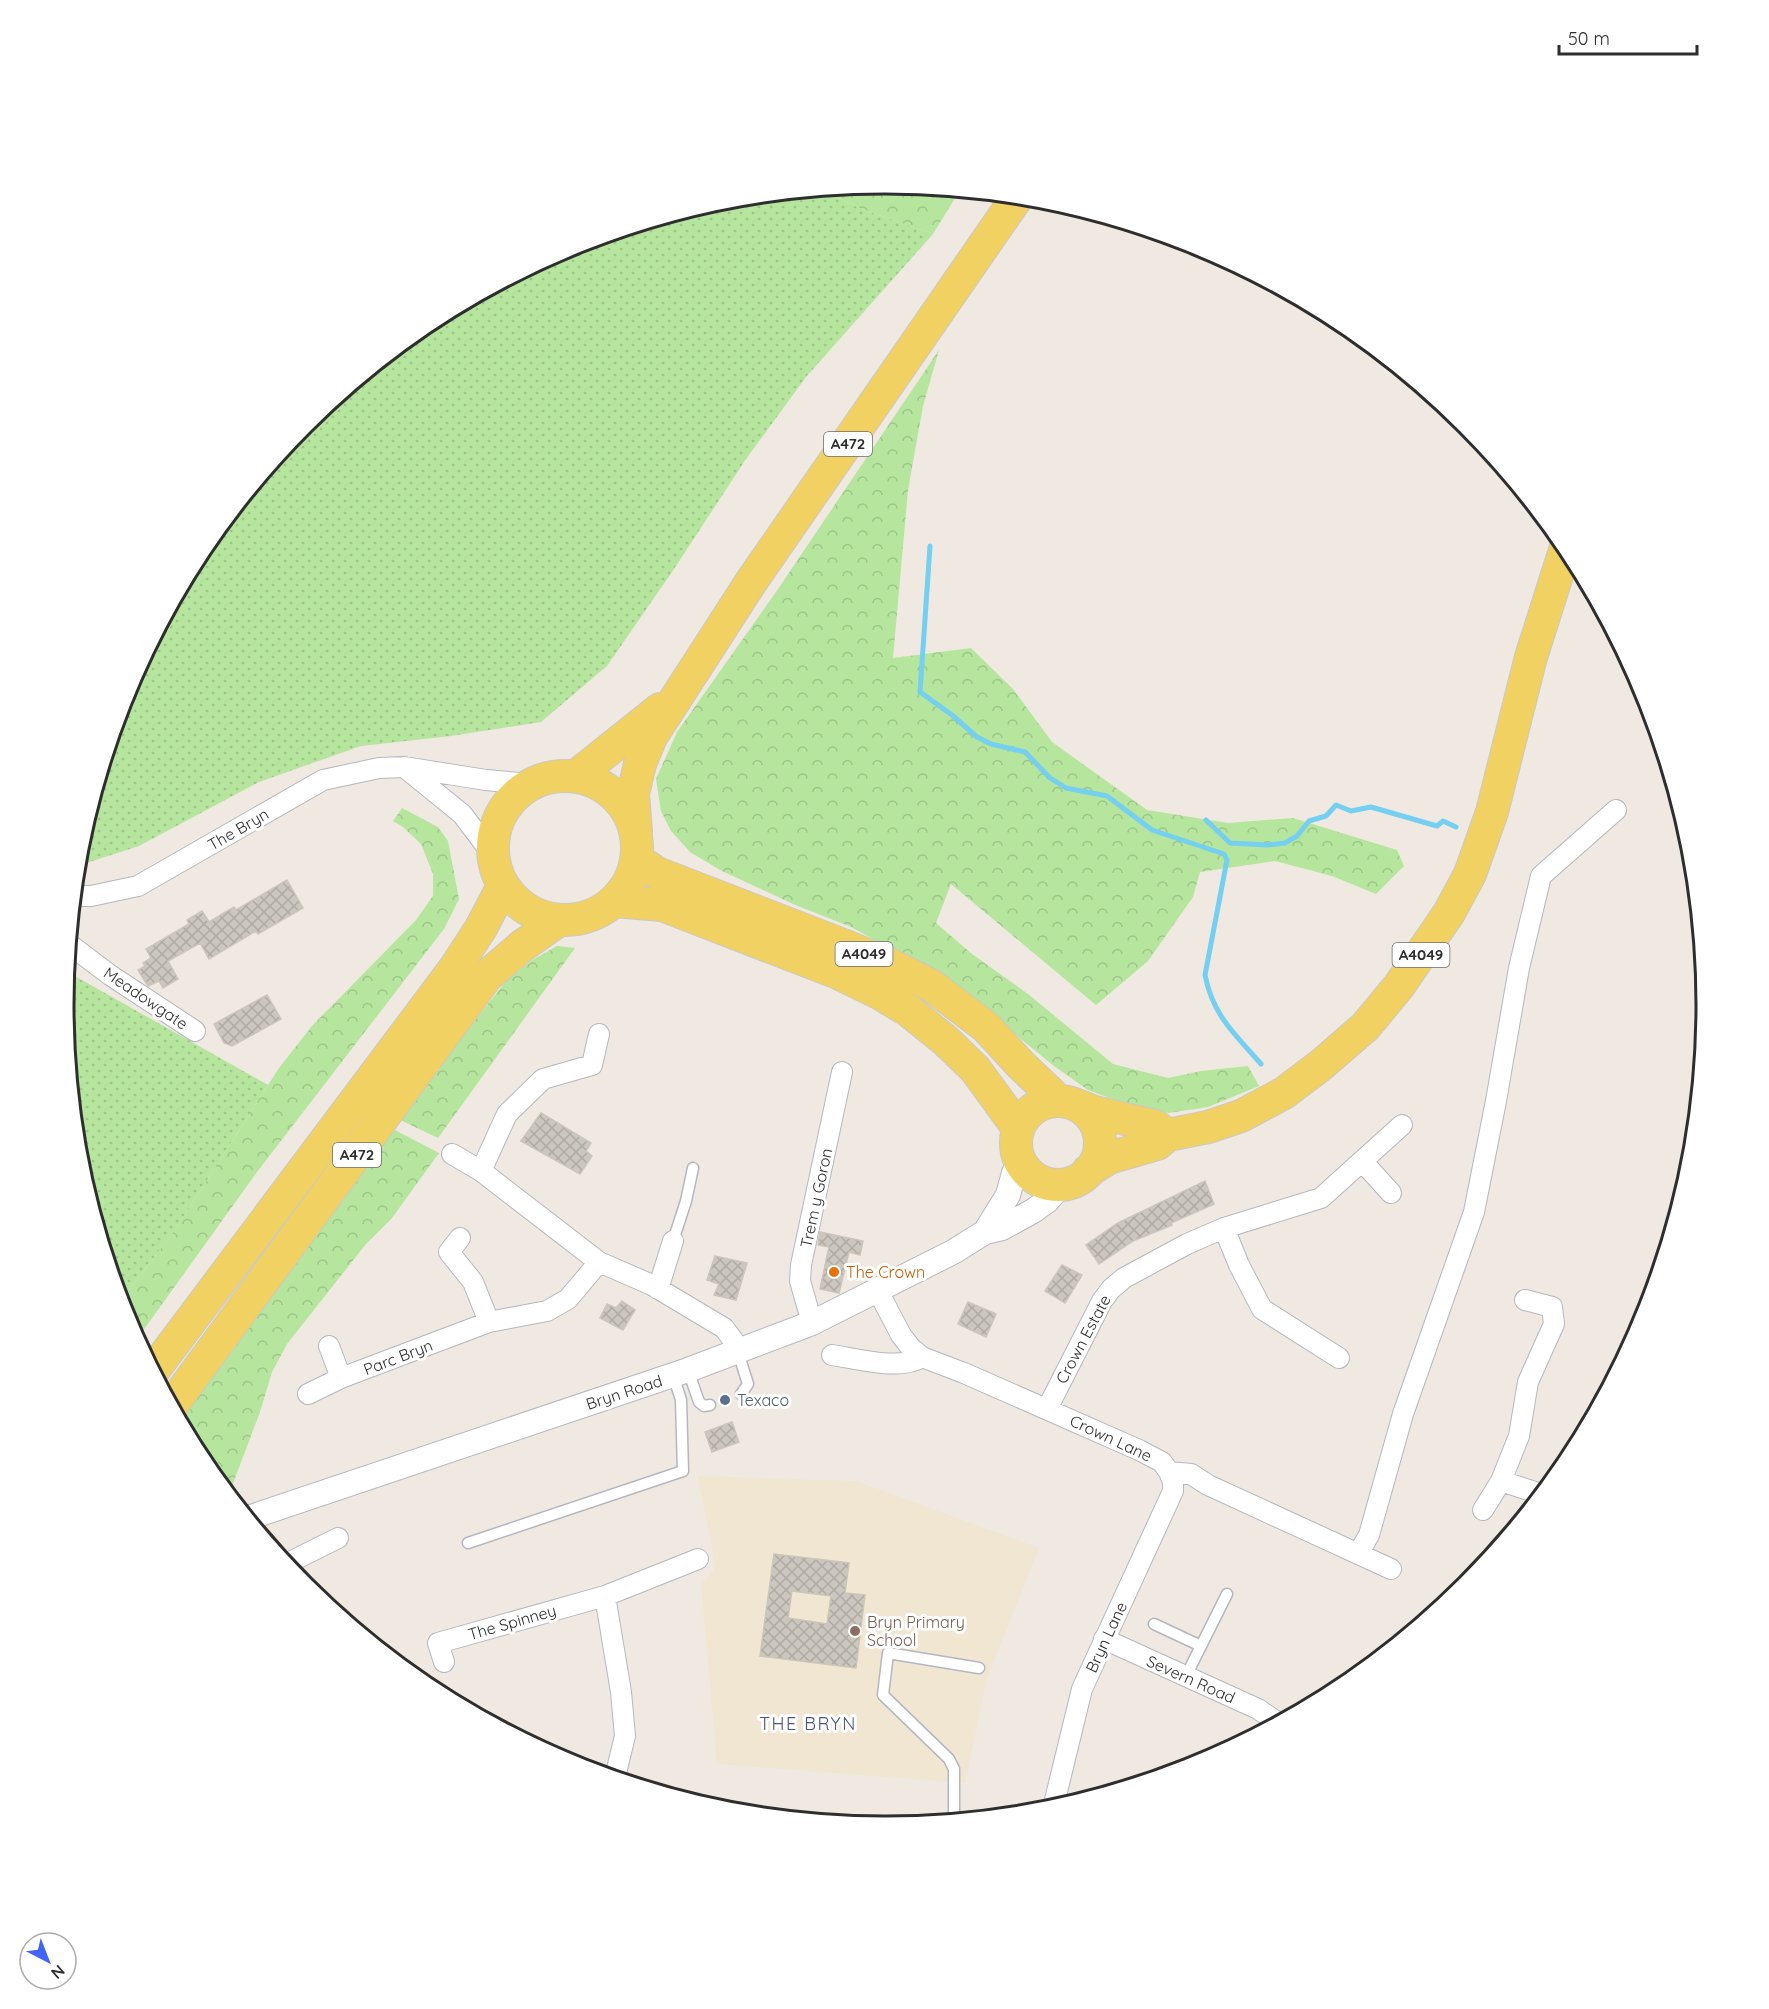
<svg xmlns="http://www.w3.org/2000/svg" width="1769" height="2009" font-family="Quicksand,sans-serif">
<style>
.education{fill:#f0e6d1}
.grass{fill:url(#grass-dots)}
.forest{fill:url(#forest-crowns)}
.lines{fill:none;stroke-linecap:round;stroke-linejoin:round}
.stream{stroke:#75cff0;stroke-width:5}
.building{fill:url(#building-cross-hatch);stroke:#cbc5ba;stroke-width:1.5;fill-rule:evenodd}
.service-casing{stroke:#b4b7c1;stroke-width:13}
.minor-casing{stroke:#b4b7c1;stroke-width:22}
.tertiary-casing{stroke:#b4b7c1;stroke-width:26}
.primary-casing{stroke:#c9c9c9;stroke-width:34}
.service{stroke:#fff;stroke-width:10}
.minor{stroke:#fff;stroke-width:20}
.tertiary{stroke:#fff;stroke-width:24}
.primary{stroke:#f2d163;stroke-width:32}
.food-dot{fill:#e8710a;stroke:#fff;stroke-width:2}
.service-dot{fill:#5c6f8a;stroke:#fff;stroke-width:2}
.education-dot{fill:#8d6e63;stroke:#fff;stroke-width:2}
.labels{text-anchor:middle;stroke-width:6;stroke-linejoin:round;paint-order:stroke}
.shield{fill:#fff;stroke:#6d6d6d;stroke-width:1.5}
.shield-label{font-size:15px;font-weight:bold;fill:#2e2e2e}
.street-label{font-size:16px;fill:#2e2e2e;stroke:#fff}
.food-label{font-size:16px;fill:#c56008;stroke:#fff;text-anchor:start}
.service-label{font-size:16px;fill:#4e5e75;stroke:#fff;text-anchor:start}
.education-label{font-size:16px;fill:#785e54;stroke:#fff;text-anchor:start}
.neighbourhood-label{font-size:18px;letter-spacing:1.5px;fill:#4d5680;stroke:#fff}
.rim{fill:none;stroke:#2e2e2e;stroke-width:3}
</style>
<defs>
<pattern id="grass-dots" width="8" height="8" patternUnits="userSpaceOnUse" patternTransform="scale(1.5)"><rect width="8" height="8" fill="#b6e59e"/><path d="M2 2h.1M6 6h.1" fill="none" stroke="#9dc588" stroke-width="1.8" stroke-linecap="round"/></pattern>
<pattern id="forest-crowns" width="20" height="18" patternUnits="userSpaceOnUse" patternTransform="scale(1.5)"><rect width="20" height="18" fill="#b6e59e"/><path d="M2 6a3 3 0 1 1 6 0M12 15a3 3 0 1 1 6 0" fill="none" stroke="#9dc588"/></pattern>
<pattern id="building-cross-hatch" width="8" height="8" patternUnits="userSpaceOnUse" patternTransform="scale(1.5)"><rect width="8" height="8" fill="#cbc7bf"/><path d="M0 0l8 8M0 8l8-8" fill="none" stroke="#afaba4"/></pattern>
</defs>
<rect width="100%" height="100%" fill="#efe9e1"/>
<path class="education" d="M 697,1476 L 856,1481 L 1039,1548 L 987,1678 L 965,1783 L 717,1764 L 701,1584 L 715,1569 L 711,1539 Z"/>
<path class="grass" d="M 821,189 L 859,208 L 933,234 L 806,377 L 746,459 L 674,569 L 607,666 L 541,722 L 451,736 L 361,746 L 259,782 L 139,846 L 77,866 L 79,844 L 126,690 L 202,548 L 304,423 L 428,321 L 570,245 L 725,199 Z
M 66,971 L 268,1085 L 175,1230 L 120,1302 L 79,1164 L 63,1004 Z"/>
<path class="forest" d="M 885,183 L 960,190 L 933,234 L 859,208 L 821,189 Z
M 939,350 L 923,406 L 908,490 L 893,658 L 971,648 L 1013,689 L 1052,742 L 1147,810 L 1228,823 L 1293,818 L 1397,850 L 1404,866 L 1376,894 L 1332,876 L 1275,861 L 1200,872 L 1193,897 L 1148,961 L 1096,1005 L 951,884 L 936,923 L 972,954 L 1028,994 L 1113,1064 L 1168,1078 L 1201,1071 L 1248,1066 L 1259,1086 L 1208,1107 L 1168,1113 L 1134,1107 L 1088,1090 L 1054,1066 L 947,979 L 851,927 L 793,904 L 720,870 L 690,852 L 671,831 L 661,811 L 656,779 L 677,732 L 776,592 Z
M 402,808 L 438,827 L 448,841 L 459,899 L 444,929 L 257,1172 L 137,1339 L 125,1319 L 120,1302 L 175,1230 L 279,1068 L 312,1026 L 416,920 L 433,896 L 433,874 L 421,844 L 403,827 L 393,821 Z
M 557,946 L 575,948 L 438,1138 L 398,1119 L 506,981 L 534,959 Z
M 393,1129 L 439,1153 L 392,1218 L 366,1244 L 287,1344 L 272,1372 L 260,1412 L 229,1494 L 201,1461 L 178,1417 Z"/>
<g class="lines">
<path class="stream" d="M 930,546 L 920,692 L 952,715 L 977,737 L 991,744 L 1025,752 L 1050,778 L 1066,788 L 1107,796 L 1152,830 L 1224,854 L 1227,860 L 1205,975 C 1213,1016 1235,1034 1261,1064
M 1206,820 L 1230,843 L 1268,845 L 1285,843 L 1297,836 L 1309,821 L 1326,816 L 1336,805 L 1351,811 L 1371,807 L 1437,826 L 1443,821 L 1456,827"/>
</g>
<path class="building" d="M 287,880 L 303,908 L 258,934 L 256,931 L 209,959 L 200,943 L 168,961 L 178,979 L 163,988 L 159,981 L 148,986 L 138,970 L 145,966 L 143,963 L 151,958 L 146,949 L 189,924 L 187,920 L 202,911 L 209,922 L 234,907 L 236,910 Z
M 267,995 L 281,1019 L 232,1046 L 224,1043 L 214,1024 Z
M 541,1113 L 591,1143 L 586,1151 L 592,1156 L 580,1174 L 521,1141 Z
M 1205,1181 L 1214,1204 L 1171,1223 L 1172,1225 L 1133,1241 L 1099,1264 L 1086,1245 L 1118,1223 Z
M 820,1232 L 863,1241 L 860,1255 L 849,1252 L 839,1293 L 820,1289 L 829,1247 L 818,1245 Z
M 715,1256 L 747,1263 L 736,1300 L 714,1295 L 719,1284 L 707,1280 Z
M 1062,1265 L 1082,1275 L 1065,1303 L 1045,1291 Z
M 622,1301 L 635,1310 L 623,1330 L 600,1318 L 607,1304 L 616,1308 Z
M 968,1302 L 996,1314 L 986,1337 L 958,1324 Z
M 732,1422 L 739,1442 L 712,1452 L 705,1432 Z
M 774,1554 L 849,1563 L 845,1593 L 865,1595 L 856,1668 L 760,1656 ZM 792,1591 L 831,1596 L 827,1624 L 788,1618 Z"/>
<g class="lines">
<defs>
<path id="service" d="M 673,1241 L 686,1201 L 693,1168
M 738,1352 L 748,1384 L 741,1394
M 688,1370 L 699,1402 L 704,1406 L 710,1405
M 468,1543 L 683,1471 L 681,1400 L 673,1375
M 1154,1624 L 1201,1646
M 1186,1676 L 1227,1594
M 954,1819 L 954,1769 L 949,1759 L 883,1695 L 888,1653 L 979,1668"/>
<path id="minor" d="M 404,767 L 462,814 L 493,855
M 74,896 L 91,896 L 138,886 L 323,780 L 379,768 L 404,767 L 486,780 L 531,784
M 69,944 L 110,975 L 195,1031
M 452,1154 L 481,1171 L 599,1262 L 652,1285 L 724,1328 L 733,1340 L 738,1352
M 1362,1161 L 1391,1193
M 481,1171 L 507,1114 L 543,1079 L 592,1065 L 599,1034
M 1224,1228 L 1239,1265 L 1262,1309 L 1339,1358
M 460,1238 L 449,1252 L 473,1282 L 489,1322
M 658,1289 L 673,1241
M 878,1291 L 901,1335 L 911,1348 L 922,1357 L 964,1373 L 1139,1450 L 1162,1462 L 1169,1472 L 1191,1474 L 1208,1485 L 1391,1569
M 812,1323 L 800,1281 L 801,1265 L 842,1072
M 329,1346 L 341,1378
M 832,1355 C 858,1359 900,1371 922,1357
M 308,1394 L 341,1378 L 489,1322 L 547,1311 L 568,1299 L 599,1262
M 1047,1409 L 1102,1301 L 1111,1289 L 1124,1278 L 1187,1244 L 1224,1228 L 1321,1198 L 1402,1125
M 1501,1481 L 1519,1436 L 1528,1382 L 1554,1324 L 1552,1307 L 1525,1300
M 1483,1510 L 1501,1481 L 1541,1494
M 1358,1554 L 1369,1535 L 1403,1414 L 1474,1212 L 1496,1101 L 1519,968 L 1541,876 L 1616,810
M 286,1564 L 338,1538
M 605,1596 L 621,1692 L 625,1736 L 615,1777
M 1104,1639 L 1258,1709 L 1277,1722
M 444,1662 L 438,1643 L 605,1596 L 698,1559
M 1053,1808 L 1082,1689 L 1173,1491 L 1173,1482 L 1169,1472"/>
<path id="tertiary" d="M 985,1232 L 1008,1195 L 1014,1173 L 1019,1161
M 248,1518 L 688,1370 L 812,1323 L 953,1252 L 985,1232 L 1002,1228 L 1033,1211 L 1047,1201 L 1061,1185"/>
<path id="primary" d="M 576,776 L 660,709
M493 848a72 72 0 1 1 144 0a72 72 0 1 1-144 0Z
M 636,832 L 633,794 L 640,764 L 651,737 L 751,582 L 1018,196
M 636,859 L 657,873 L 843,945 L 891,965 L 932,986 L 986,1027 L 1021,1065 L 1059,1101
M 614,901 L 662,905 L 838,973 L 879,993 L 909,1011 L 946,1041 L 975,1069 L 1018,1128
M1016 1143a42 42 0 1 1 84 0a42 42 0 1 1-84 0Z
M 1077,1105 L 1095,1112 L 1155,1126 L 1168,1135
M 1088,1171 L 1109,1158 L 1157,1144 L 1168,1135 L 1208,1127 L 1241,1116 L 1284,1093 L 1321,1065 L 1365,1027 L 1399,986 L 1449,913 L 1470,874 L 1492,812 L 1531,657 L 1566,547
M 153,1371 L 455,968 L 481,928 L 503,886
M 172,1405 L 487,976 L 522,946 L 559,920"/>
</defs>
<use href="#service" class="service-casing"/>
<use href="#minor" class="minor-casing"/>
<use href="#tertiary" class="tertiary-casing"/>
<use href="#primary" class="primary-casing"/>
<use href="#service" class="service"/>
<use href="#minor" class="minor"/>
<use href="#tertiary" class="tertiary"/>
<use href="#primary" class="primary"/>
</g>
<circle class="food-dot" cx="834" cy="1272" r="6"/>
<circle class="service-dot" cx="725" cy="1400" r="6"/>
<circle class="education-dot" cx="855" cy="1631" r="6"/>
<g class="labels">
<g class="shield">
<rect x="824" y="432" width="48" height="24" rx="4.5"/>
<rect x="835.5" y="942" width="57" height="24" rx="4.5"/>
<rect x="1392.5" y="943" width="57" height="24" rx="4.5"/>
<rect x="333" y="1143" width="48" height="24" rx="4.5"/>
</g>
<g class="shield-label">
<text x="848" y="449">A472</text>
<text x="864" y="959">A4049</text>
<text x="1421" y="960">A4049</text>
<text x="357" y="1160">A472</text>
</g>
<g class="street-label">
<text transform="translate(238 829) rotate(-30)" y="6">The Bryn</text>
<text transform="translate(146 998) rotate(34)" y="6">Meadowgate</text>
<text transform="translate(816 1198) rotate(-78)" y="6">Trem y Goron</text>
<text transform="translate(1083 1339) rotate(-62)" y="6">Crown Estate</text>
<text transform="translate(398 1357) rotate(-21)" y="6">Parc Bryn</text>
<text transform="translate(624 1392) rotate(-18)" y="6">Bryn Road</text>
<text transform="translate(1111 1438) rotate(25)" y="6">Crown Lane</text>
<text transform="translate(512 1622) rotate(-16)" y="6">The Spinney</text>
<text transform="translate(1106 1637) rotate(-65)" y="6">Bryn Lane</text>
<text transform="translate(1191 1679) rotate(24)" y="6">Severn Road</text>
</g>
<g class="food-label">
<text x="846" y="1278">The Crown</text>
</g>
<g class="service-label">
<text x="737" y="1406">Texaco</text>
</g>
<g class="education-label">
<text x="867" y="1628">Bryn Primary<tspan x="867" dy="18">School</tspan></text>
</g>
<g class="neighbourhood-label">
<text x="808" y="1730">THE BRYN</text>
</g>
</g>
<path d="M0 0H1769V2009H0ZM74 1005a811 811 0 1 1 1622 0a811 811 0 1 1-1622 0Z" fill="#fff" fill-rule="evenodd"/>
<path class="rim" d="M74 1005a811 811 0 1 1 1622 0a811 811 0 1 1-1622 0Z"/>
<g transform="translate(48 1961) rotate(138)"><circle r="28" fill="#ffffff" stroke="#ababab" stroke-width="1.5"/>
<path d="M0-4.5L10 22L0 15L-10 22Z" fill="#4264fb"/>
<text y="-9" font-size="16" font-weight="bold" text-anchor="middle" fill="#2e2e2e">N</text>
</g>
<path d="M1559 45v9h138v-9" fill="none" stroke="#2e2e2e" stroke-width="3"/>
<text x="1568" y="45" font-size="18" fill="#2e2e2e" stroke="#ffffff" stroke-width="4.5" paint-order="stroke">50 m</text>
</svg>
